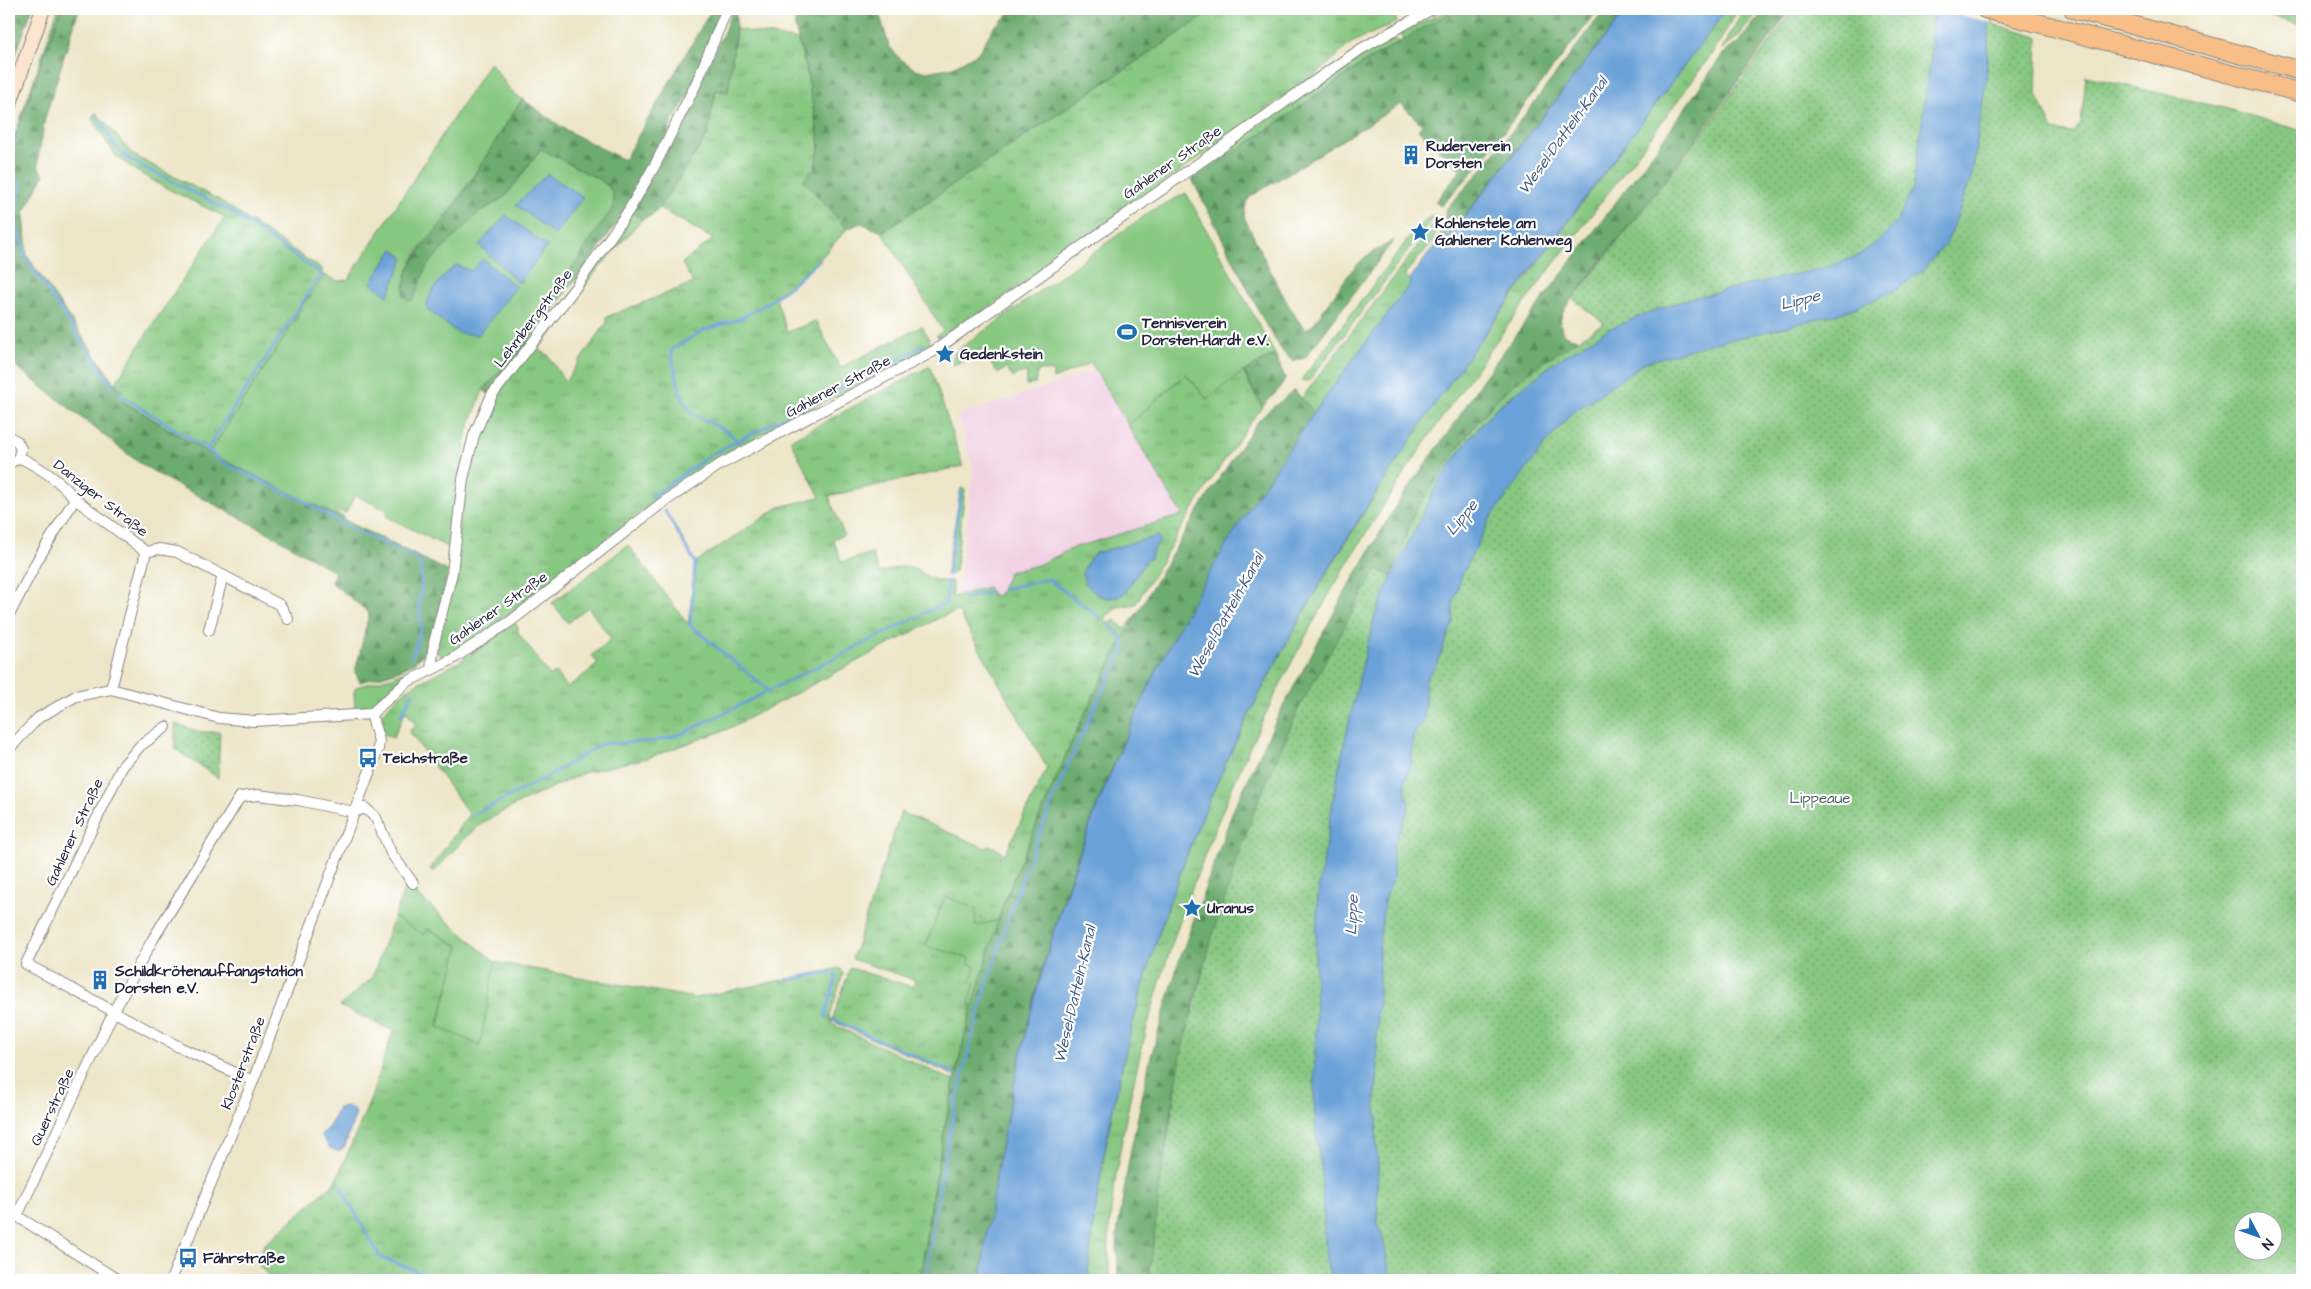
<svg xmlns="http://www.w3.org/2000/svg" width="2311" height="1289" font-family="'Architects Daughter',sans-serif">
<style>
.built{fill:#f1d0e3}
.grass{fill:url(#grass-tufts);stroke:#54755e;fill-rule:evenodd}
.forest{fill:url(#forest-firs);stroke:#486755}
.park{fill:url(#park-dots);stroke:#54755e;fill-rule:evenodd}
.garden{fill:#87c881;stroke:#54755e}
.water{fill:#6ba1d8;stroke:#46628a}
.pier{fill:#ede5c7}
.lines{fill:none;stroke-linecap:round;stroke-linejoin:round}
.stream{stroke:#6ba1d8;stroke-width:3}
.minor-casing{stroke:#888481;stroke-width:12}
.secondary-casing{stroke:#888481;stroke-width:16}
.motorway-casing{stroke:#888481;stroke-width:20}
.minor{stroke:#fff;stroke-width:10}
.secondary{stroke:#fce5cf;stroke-width:14}
.motorway{stroke:#f7be88;stroke-width:18}
.labels{text-anchor:middle;stroke-width:4.5;stroke-linejoin:round;paint-order:stroke}
.poi-label{font-size:15px;font-weight:bold;fill:#22223b;stroke:#fff;text-anchor:start}
.street-label{font-size:15px;fill:#22223b;stroke:#fff}
.park-label{font-size:15px;fill:#455c54;stroke:#fff}
.water-label{font-size:16px;font-style:italic;fill:#435b82;stroke:#fff}
</style>
<defs>
<pattern id="grass-tufts" width="24" height="20" patternUnits="userSpaceOnUse" patternTransform="scale(1.25)"><rect width="24" height="20" fill="#87c881"/><path d="M3 7l-1-3M5 7V3M7 7l1-3M15 17l-1-3M17 17v-4M19 17l1-3" fill="none" stroke="#6ea26b"/></pattern>
<pattern id="forest-firs" width="22" height="20" patternUnits="userSpaceOnUse" patternTransform="scale(1.25)"><rect width="22" height="20" fill="#6dac6f"/><path d="M5 1l3.5 6h-7zM16 11l3.5 6h-7z" fill="#598c5c"/></pattern>
<pattern id="park-dots" width="8" height="8" patternUnits="userSpaceOnUse" patternTransform="scale(1.25)"><rect width="8" height="8" fill="#87c881"/><path d="M2 2h.1M6 6h.1" fill="none" stroke="#6ea26b" stroke-width="1.8" stroke-linecap="round"/></pattern>
</defs>
<rect width="100%" height="100%" fill="#fff"/>
<filter id="ink" filterUnits="userSpaceOnUse"><feTurbulence type="fractalNoise" baseFrequency=".02" numOctaves="2"/><feDisplacementMap in="SourceGraphic" scale="10" xChannelSelector="R" yChannelSelector="G"/><feConvolveMatrix kernelMatrix="1 2 1 2 8 2 1 2 1" color-interpolation-filters="sRGB"/></filter>
<filter id="wash" filterUnits="userSpaceOnUse"><feTurbulence type="fractalNoise" baseFrequency=".0096" numOctaves="4" result="noise"/><feDisplacementMap in="SourceGraphic" scale="20" xChannelSelector="R" yChannelSelector="G"/><feGaussianBlur stdDeviation="1.12" result="paint"/><feColorMatrix in="noise" values="0 0 0 0 0 0 0 0 0 0 0 0 0 0 0 0 0 1.4 0 .05"/><feComposite in="paint" operator="in"/></filter>
<g filter="url(#wash)">
<rect width="100%" height="100%" fill="#ede5c7"/>
<path class="built" d="M 1095,371 L 1182,515 L 1073,548 L 1038,565 L 1009,572 L 999,595 L 993,596 L 976,590 L 957,596 L 974,468 L 957,416 Z"/>
<path class="grass" d="M 58,9 L 61,9 L 9,152 Z
M 1215,9 L 1386,9 L 1395,16 L 1397,22 L 1351,43 L 1323,69 L 946,338 L 936,336 L 943,331 L 882,232 Z
M 1450,9 L 1456,9 L 1403,40 L 1402,32 Z
M 1726,9 L 1738,9 L 1716,48 C 1635,162 1545,271 1464,386 C 1396,483 1330,585 1277,691 C 1241,762 1211,836 1184,910 C 1149,1007 1124,1109 1111,1210 C 1108,1233 1109,1257 1109,1280 L 1096,1280 L 1088,1273 C 1103,1123 1139,972 1196,832 C 1259,676 1349,531 1443,392 C 1467,356 1494,322 1520,287 C 1588,194 1658,102 1726,9 Z
M 1744,9 L 1760,9 L 1738,37 L 1722,49 Z
M 736,29 L 798,40 L 806,68 L 820,146 L 815,167 L 804,180 L 847,229 L 812,268 L 776,298 L 787,332 L 816,321 L 840,368 L 922,326 C 926,334 933,341 929,349 C 856,388 778,422 708,465 C 652,499 602,543 551,583 C 534,595 458,659 442,656 L 437,652 L 470,464 L 480,429 L 495,399 L 632,212 L 642,219 L 589,280 L 563,321 L 538,349 L 548,355 L 565,382 L 607,322 L 606,317 L 693,283 L 682,263 L 713,239 L 659,208 L 707,136 L 716,90 L 728,92 Z
M 1391,37 L 1400,42 L 1368,60 L 1193,181 L 1193,173 L 1299,97 Z
M 96,112 L 133,155 L 219,200 L 323,270 L 321,273 L 324,275 L 310,298 L 308,297 L 297,314 L 298,316 L 212,449 L 206,452 L 121,400 L 117,396 L 122,390 L 115,384 L 151,327 L 225,217 L 164,187 L 136,171 L 117,157 L 95,124 L 92,118 Z
M 1435,215 L 1309,381 L 1301,380 L 1411,235 L 1425,220 Z
M 1441,215 L 1433,241 L 1404,275 L 1412,282 L 1314,412 L 1301,399 Z
M 930,366 L 963,466 L 829,496 L 844,535 L 833,539 L 842,562 L 872,553 L 879,573 L 899,567 L 912,567 L 929,577 L 940,581 L 952,581 L 952,597 L 988,587 L 993,596 L 999,595 L 1009,572 L 1038,565 L 1073,548 L 1182,515 L 1128,425 L 1186,374 L 1207,399 L 1243,372 L 1262,407 C 1215,469 1176,537 1136,604 L 1118,607 L 1104,618 L 1108,624 L 1115,620 L 1125,629 L 1144,604 L 1086,712 L 1006,896 L 984,965 L 955,1076 L 832,1021 L 850,968 L 913,987 L 915,980 L 852,959 L 901,812 L 986,848 L 990,845 L 1005,854 L 1047,768 L 958,611 L 943,616 L 728,729 L 648,758 L 586,772 L 521,802 L 484,822 L 467,836 L 434,872 L 430,869 L 469,814 L 409,731 L 416,726 L 406,711 L 393,738 L 384,734 L 381,714 L 400,695 L 414,685 L 459,662 L 515,623 L 519,629 L 517,631 L 550,676 L 556,673 L 567,688 L 598,664 L 592,655 L 611,639 L 588,607 L 568,623 L 552,603 L 628,545 L 688,624 L 696,562 L 779,507 L 820,497 L 790,440 ZM 1153,551 L 1151,558 L 1146,560 L 1125,593 L 1084,568 L 1090,559 Z
M 961,488 L 965,490 L 955,572 L 949,575 L 946,575 Z
M 416,666 L 420,666 L 414,674 L 396,685 L 375,705 L 355,710 L 354,692 L 356,687 L 395,676 Z
M 394,917 L 425,934 L 426,928 L 459,946 L 438,1026 L 479,1045 L 495,962 L 695,998 L 840,968 L 843,974 L 830,1016 L 832,1024 L 954,1081 L 930,1205 L 920,1280 L 272,1280 L 256,1262 L 264,1245 L 336,1181 L 371,1098 L 393,1031 L 340,1006 L 372,978 Z"/>
<path class="forest" d="M 9,9 L 32,9 L 9,73 Z
M 61,9 L 79,9 L 45,118 L 38,159 L 39,168 L 44,175 L 24,213 L 27,256 L 115,384 L 123,390 L 117,396 L 121,400 L 206,452 L 448,571 C 443,592 435,645 420,658 C 404,672 379,676 360,682 L 355,672 L 369,615 L 368,612 L 331,582 L 335,572 L 267,532 L 166,479 L 138,462 L 9,361 L 9,152 Z
M 712,9 L 725,9 L 687,98 L 672,121 L 668,134 L 625,210 L 596,253 L 489,394 L 483,390 L 503,368 L 515,345 L 554,294 L 610,187 L 602,181 L 540,149 L 506,196 L 477,214 L 434,258 C 423,271 422,289 412,302 L 406,299 L 402,292 C 408,255 438,231 458,201 C 480,168 500,133 522,99 L 566,130 L 624,160 Z
M 732,9 L 736,9 L 736,29 L 728,92 L 716,90 L 707,136 L 659,208 L 653,215 L 642,219 L 632,212 L 676,133 L 724,32 Z
M 797,9 L 878,9 L 889,46 L 899,58 L 913,68 L 926,72 L 953,67 L 978,53 L 994,27 L 1015,9 L 1215,9 L 882,232 L 861,223 L 847,229 L 803,180 L 815,167 L 820,146 L 806,68 L 795,27 L 795,16 Z
M 1456,9 L 1599,9 L 1470,175 L 1441,206 L 1435,202 L 1461,170 L 1418,130 L 1422,125 L 1401,104 L 1250,197 L 1246,203 L 1244,217 C 1254,237 1292,320 1306,329 L 1312,326 L 1352,270 L 1365,257 L 1394,240 L 1305,358 L 1293,362 L 1283,352 L 1268,329 L 1193,181 L 1368,60 Z
M 1605,9 L 1627,9 L 1440,247 L 1436,244 L 1443,228 L 1446,209 L 1477,175 L 1521,120 Z
M 1765,9 L 1791,9 L 1693,143 L 1564,309 L 1560,321 L 1562,332 L 1569,337 L 1579,339 L 1390,580 L 1246,841 L 1196,992 L 1169,1124 L 1149,1280 L 1118,1280 L 1117,1234 L 1130,1154 L 1150,1060 L 1179,961 L 1232,813 L 1279,714 L 1342,598 L 1397,504 L 1457,420 L 1482,380 L 1659,145 L 1723,54 L 1739,42 Z
M 1275,354 L 1285,378 L 1280,388 L 1262,407 L 1244,372 Z
M 1294,390 L 1314,412 C 1256,496 1200,583 1155,674 C 1061,864 1006,1071 981,1280 L 920,1280 C 934,1174 954,1069 983,966 C 998,912 1021,861 1043,809 C 1057,777 1070,743 1086,711 C 1134,613 1192,517 1254,427 C 1266,409 1279,405 1294,390 Z"/>
<path class="park" d="M 1794,9 L 1995,9 L 1993,24 L 2038,37 L 2036,92 L 2053,130 L 2072,133 L 2081,123 L 2086,76 L 2228,109 L 2302,131 L 2302,1280 L 1149,1280 L 1161,1178 L 1182,1050 L 1212,937 L 1254,811 L 1299,708 L 1376,570 L 1391,576 L 1415,512 L 1468,434 L 1498,398 L 1535,367 L 1604,323 L 1573,299 L 1700,136 ZM 2244,1222 L 2274,1222 L 2274,1252 L 2244,1252 Z
M 2242,9 L 2302,9 L 2302,25 L 2301,25 Z
M 175,724 L 201,732 L 220,732 L 218,778 L 175,749 Z"/>
<path class="garden" d="M 490,62 L 511,91 L 522,99 L 458,200 L 438,228 L 417,252 L 406,275 L 403,296 L 409,301 L 413,300 L 427,266 L 434,258 L 477,214 L 506,196 L 541,149 L 602,181 C 612,189 615,195 613,207 L 554,294 L 515,345 L 503,368 L 483,390 L 467,432 L 451,549 L 386,516 L 388,511 L 355,495 L 346,513 L 335,510 L 335,512 L 344,517 L 343,519 L 213,455 L 209,450 L 212,449 L 298,316 L 297,314 L 308,297 L 310,298 L 324,275 L 337,281 L 348,280 Z
M 1186,193 L 1275,354 L 1243,372 L 1207,399 L 1186,374 L 1128,425 L 1091,363 L 1053,379 L 1053,372 L 1038,370 L 1035,384 L 1026,385 L 1027,374 L 1019,373 L 1013,378 L 1006,368 L 998,374 L 989,361 L 992,359 L 985,350 L 982,352 L 980,349 L 963,361 L 952,365 L 955,352 L 1151,211 Z
M 406,885 L 495,962 L 480,1045 L 438,1027 L 459,946 L 427,928 L 425,935 L 394,917 Z
M 945,896 L 976,909 L 975,926 L 998,920 L 973,1005 L 969,1004 L 975,983 L 971,982 L 975,966 L 969,964 L 970,958 L 926,946 Z"/>
<path class="water" d="M 1627,9 L 1727,9 C 1533,270 1320,527 1196,832 C 1139,972 1103,1123 1088,1273 L 1096,1280 L 981,1280 C 1006,1071 1062,866 1154,676 C 1223,534 1316,406 1412,282 L 1409,280 L 1436,244 L 1441,247 Z
M 1932,9 L 1990,9 L 1986,81 L 1972,175 L 1951,233 L 1945,245 L 1922,271 L 1896,290 L 1847,311 L 1777,329 L 1705,345 L 1644,363 L 1571,414 L 1543,447 L 1490,519 L 1462,575 L 1453,602 L 1453,623 L 1437,663 L 1426,679 L 1424,721 L 1413,736 L 1412,761 L 1405,781 L 1406,797 L 1409,802 L 1408,810 L 1393,846 L 1393,879 L 1384,902 L 1379,948 L 1379,1008 L 1376,1013 L 1378,1026 L 1376,1033 L 1378,1069 L 1375,1105 L 1378,1119 L 1376,1131 L 1378,1166 L 1377,1195 L 1378,1224 L 1382,1232 L 1391,1280 L 1332,1280 L 1326,1261 L 1321,1168 L 1316,1134 L 1314,1094 L 1316,1023 L 1315,955 L 1318,894 L 1336,782 L 1352,708 L 1374,618 L 1390,580 L 1439,481 L 1469,439 L 1496,408 L 1558,360 L 1609,329 L 1647,313 L 1691,298 L 1832,266 L 1859,255 L 1880,240 L 1897,221 L 1913,188 L 1931,55 Z
M 547,174 L 583,197 L 555,235 L 516,205 Z
M 506,215 L 547,246 L 519,283 L 479,245 Z
M 393,249 L 404,258 L 388,296 L 371,283 Z
M 483,259 L 516,287 L 478,335 L 458,333 L 428,310 C 424,293 445,275 456,265 L 471,271 Z
M 1158,536 L 1160,540 L 1153,551 L 1151,558 L 1146,560 L 1125,593 C 1107,605 1088,593 1082,574 L 1087,563 L 1095,553 Z
M 345,1106 L 352,1108 L 356,1113 L 345,1146 L 339,1152 L 330,1148 L 321,1135 L 330,1125 L 338,1108 Z"/>
<path class="pier" d="M 1937,9 L 1992,9 L 1992,23 Z"/>
<g class="lines">
<path class="stream" d="M 97,116 L 114,144 L 128,159 L 230,211 L 321,274 L 207,449
M 14,176 L 21,187 L 15,219 L 26,259 L 113,388
M 119,394 L 207,449 L 222,462 L 304,501 L 352,529 L 420,560 L 422,586 L 419,602 L 421,628 L 412,657
M 737,441 C 725,426 710,424 695,415 C 680,406 674,366 671,350 L 704,330 L 739,319 L 763,306 L 792,285 L 819,260
M 654,498 L 652,496 L 712,454 L 924,346
M 665,511 L 695,562 L 690,625 L 769,691
M 948,575 L 961,492
M 1004,589 L 1048,579 L 1100,618
M 964,599 L 990,592
M 945,603 L 948,581
M 401,715 L 413,693
M 473,815 L 547,777 L 601,744 L 656,741 L 682,734 L 947,602
M 787,980 L 824,973 L 836,974 L 835,982 L 825,1016 L 827,1017
M 834,1020 L 954,1073
M 339,1184 L 380,1257 L 439,1280
M 926,1280 C 952,1059 1021,846 1124,649 L 1123,639 L 1111,626"/>
</g>
</g>
<g filter="url(#ink)">
<g class="lines">
<defs>
<path id="minor" d="M 9,437 L 17,441 L 21,449 L 18,459 L 9,463
M 19,457 C 39,467 61,481 75,499 L 146,552 L 111,689
M 146,552 L 159,549 L 177,552 L 280,605 L 288,619
M 9,615 L 38,559 L 75,499
M 209,630 L 223,575
M 431,669 L 434,643 L 452,573 L 463,479 L 474,435 L 492,395 L 575,288 L 629,210 L 655,165 L 696,84 L 727,9
M 166,727 L 140,746 L 122,767 L 26,964 L 181,1048 L 253,1081
M 9,749 L 38,718 L 76,696 L 111,689 L 219,718 L 254,721 L 371,714 L 407,682 L 451,660 L 511,621 L 662,503 L 721,464 L 934,351 L 1326,73 L 1361,49 L 1432,9
M 9,1211 L 118,1280
M 17,1216 L 114,1011 L 153,939 L 240,797 L 258,795 L 298,800 L 354,812 L 365,808 L 376,818 L 391,853 L 413,883
M 171,1280 L 253,1081 L 378,749 L 379,741 L 371,714"/>
<path id="secondary" d="M 9,106 L 43,9"/>
<path id="motorway" d="M 1985,9 L 2302,93
M 2073,9 L 2302,71"/>
</defs>
<use href="#minor" class="minor-casing"/>
<use href="#secondary" class="secondary-casing"/>
<use href="#motorway" class="motorway-casing"/>
<use href="#minor" class="minor"/>
<use href="#secondary" class="secondary"/>
<use href="#motorway" class="motorway"/>
</g>
</g>
<defs>
<symbol id="building-bare" viewBox="-9 -9 18 18"><path d="M-4-6H4V6H1V3H-1V6H-4ZM-2.5-4.3h1.7v1.8h-1.7ZM.8-4.3h1.7v1.8H.8ZM-2.5-1h1.7V.8h-1.7ZM.8-1h1.7V.8H.8Z" fill="#1f6fb2" stroke="#fff" stroke-width="2.5" paint-order="stroke"/></symbol>
<symbol id="sight-bare" viewBox="-9 -9 18 18"><path d="M0-6L1.8-2.2L6-1.7L2.9 1.2L3.7 5.4L0 3.3L-3.7 5.4L-2.9 1.2L-6-1.7L-1.8-2.2Z" fill="#1f6fb2" stroke="#fff" stroke-width="2.5" paint-order="stroke"/></symbol>
<symbol id="stadium-bare" viewBox="-9 -9 18 18"><path d="M0-5a6.5 5 0 1 0 0 10a6.5 5 0 1 0 0-10ZM-3.5-1.8h7v3.6h-7Z" fill="#1f6fb2" stroke="#fff" stroke-width="2.5" paint-order="stroke"/></symbol>
<symbol id="bus-bare" viewBox="-9 -9 18 18"><path d="M-5-6H5V4H4V6H2V4H-2V6H-4V4H-5ZM-3.5-4V0h7V-4ZM-3.5 1.2v1.5H-2V1.2ZM2 1.2v1.5H3.5V1.2Z" fill="#1f6fb2" stroke="#fff" stroke-width="2.5" paint-order="stroke"/></symbol>
</defs>
<g fill-rule="evenodd">
<use href="#building-bare" x="1397" y="141" width="28" height="28"/>
<use href="#sight-bare" x="1406" y="218" width="28" height="28"/>
<use href="#stadium-bare" x="1113" y="318" width="28" height="28"/>
<use href="#sight-bare" x="931" y="340" width="28" height="28"/>
<use href="#bus-bare" x="354" y="744" width="28" height="28"/>
<use href="#sight-bare" x="1178" y="894" width="28" height="28"/>
<use href="#building-bare" x="86" y="966" width="28" height="28"/>
<use href="#bus-bare" x="174" y="1244" width="28" height="28"/>
</g>
<g class="labels">
<g class="poi-label">
<text x="1426" y="151">Ruderverein<tspan x="1426" dy="17">Dorsten</tspan></text>
<text x="1435" y="228">Kohlenstele am<tspan x="1435" dy="17">Gahlener Kohlenweg</tspan></text>
<text x="1142" y="328">Tennisverein<tspan x="1142" dy="17">Dorsten-Hardt e.V.</tspan></text>
<text x="960" y="359">Gedenkstein</text>
<text x="383" y="763">Teichstraße</text>
<text x="1207" y="913">Uranus</text>
<text x="115" y="976">Schildkrötenauffangstation<tspan x="115" dy="17">Dorsten e.V.</tspan></text>
<text x="203" y="1263">Fährstraße</text>
</g>
<g class="street-label">
<text transform="translate(1172 162) rotate(-35)" y="5">Gahlener Straße</text>
<text transform="translate(533 318) rotate(-53)" y="5">Lehmbergstraße</text>
<text transform="translate(838 386) rotate(-28)" y="5">Gahlener Straße</text>
<text transform="translate(101 498) rotate(38)" y="5">Danziger Straße</text>
<text transform="translate(498 608) rotate(-35)" y="5">Gahlener Straße</text>
<text transform="translate(74 832) rotate(-65)" y="5">Gahlener Straße</text>
<text transform="translate(243 1063) rotate(-69)" y="5">Klosterstraße</text>
<text transform="translate(52 1107) rotate(-65)" y="5">Querstraße</text>
</g>
<g class="park-label">
<text x="1820" y="803">Lippeaue</text>
</g>
<g class="water-label">
<text transform="translate(1562 135) rotate(-54)" y="6">Wesel-Datteln-Kanal</text>
<text transform="translate(1800 299) rotate(-14)" y="6">Lippe</text>
<text transform="translate(1461 517) rotate(-51)" y="6">Lippe</text>
<text transform="translate(1225 615) rotate(-61)" y="6">Wesel-Datteln-Kanal</text>
<text transform="translate(1351 915) rotate(-87)" y="6">Lippe</text>
<text transform="translate(1074 994) rotate(-77)" y="6">Wesel-Datteln-Kanal</text>
</g>
</g>
<rect width="2311" height="1289" fill="none" stroke="#fff" stroke-width="30"/>
<g transform="translate(2258 1236) rotate(131)"><circle r="24" fill="#ffffff" stroke="#a7a7b1"/>
<path d="M0-4L9 19L0 12L-9 19Z" fill="#1f6fb2"/>
<text y="-8" font-size="14" font-weight="bold" text-anchor="middle" fill="#22223b">N</text>
</g>
</svg>
